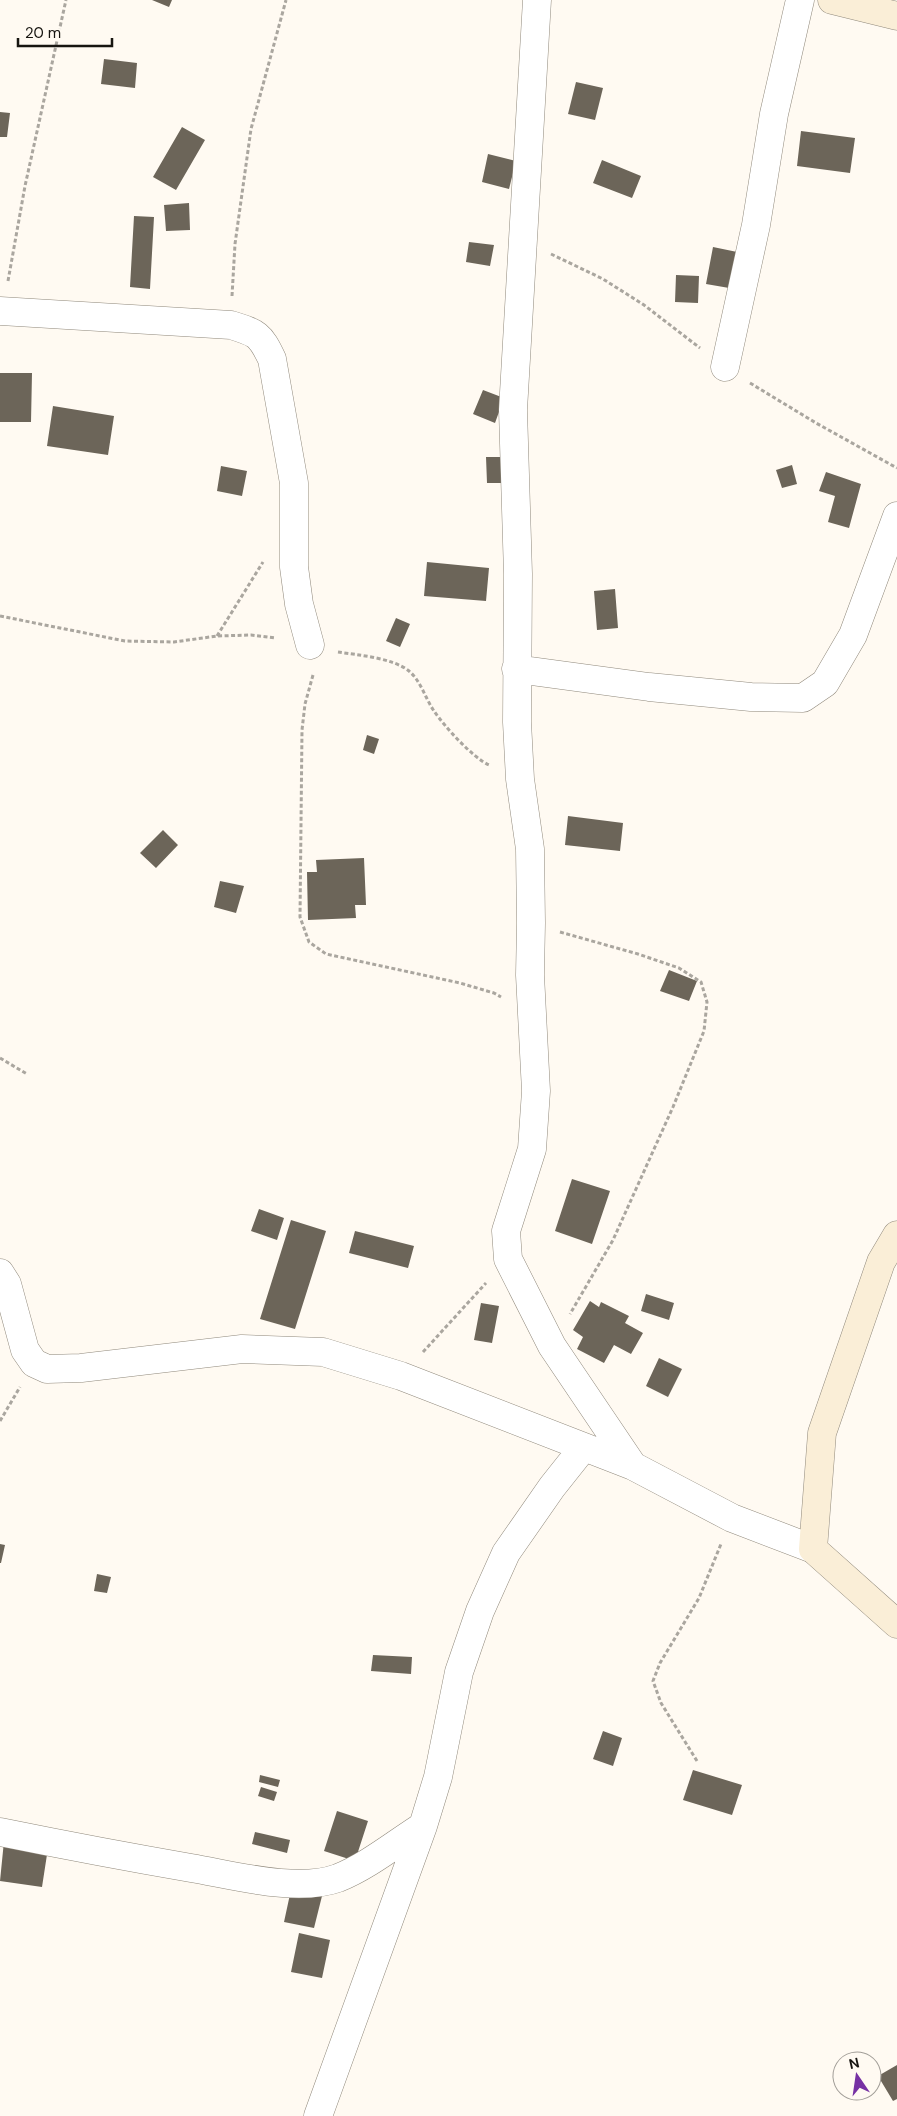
<svg xmlns="http://www.w3.org/2000/svg" width="897" height="2116" font-family="'DM Sans',sans-serif">
<style>
.building{fill:#6c6559}
.lines{fill:none;stroke-linecap:round;stroke-linejoin:round}
.street-casing{stroke:#90897c;stroke-width:29}
.secondary-casing{stroke:#90897c;stroke-width:29}
.path{stroke:#aaa69f;stroke-width:3;stroke-dasharray:4 2.5;stroke-linecap:butt}
.street{stroke:#fff;stroke-width:28}
.secondary{stroke:#faeed7;stroke-width:28}
</style>
<rect width="100%" height="100%" fill="#fffaf2"/>
<path class="building" d="M 152,0 L 172,0 L 169,7 Z
M 104,59 L 137,63 L 135,88 L 101,84 Z
M 576,82 L 603,88 L 595,120 L 568,114 Z
M 0,112 L 10,113 L 7,137 L 0,137 Z
M 182,127 L 205,140 L 176,190 L 153,177 Z
M 801,131 L 855,138 L 850,173 L 797,166 Z
M 488,154 L 516,161 L 509,189 L 482,182 Z
M 602,160 L 641,176 L 632,198 L 593,183 Z
M 189,203 L 190,230 L 166,231 L 164,205 Z
M 134,216 L 154,217 L 150,289 L 130,287 Z
M 469,242 L 494,245 L 490,266 L 466,262 Z
M 713,247 L 742,253 L 735,289 L 706,284 Z
M 676,275 L 699,276 L 698,303 L 675,302 Z
M 0,373 L 32,373 L 31,422 L 0,422 Z
M 483,390 L 504,398 L 495,423 L 473,414 Z
M 53,406 L 114,416 L 108,455 L 47,446 Z
M 486,457 L 509,457 L 510,483 L 487,483 Z
M 792,465 L 797,484 L 782,488 L 776,470 Z
M 221,466 L 247,471 L 242,496 L 217,491 Z
M 826,472 L 861,484 L 849,528 L 828,522 L 835,496 L 819,491 Z
M 427,562 L 489,568 L 486,601 L 424,596 Z
M 615,589 L 618,628 L 597,630 L 594,591 Z
M 396,618 L 410,624 L 400,647 L 386,641 Z
M 367,735 L 379,739 L 374,754 L 363,750 Z
M 568,816 L 623,823 L 620,851 L 565,845 Z
M 163,830 L 178,845 L 156,868 L 140,853 Z
M 364,858 L 366,905 L 355,905 L 356,918 L 308,920 L 307,872 L 317,872 L 316,860 Z
M 220,881 L 244,886 L 236,913 L 214,907 Z
M 669,970 L 697,981 L 689,1001 L 660,991 Z
M 572,1179 L 610,1191 L 592,1244 L 555,1231 Z
M 259,1209 L 284,1218 L 277,1240 L 251,1231 Z
M 291,1220 L 326,1231 L 295,1329 L 260,1319 Z
M 355,1231 L 414,1246 L 408,1268 L 349,1253 Z
M 646,1294 L 674,1303 L 669,1320 L 641,1311 Z
M 590,1301 L 599,1307 L 601,1302 L 629,1316 L 625,1323 L 643,1333 L 631,1354 L 614,1345 L 604,1363 L 577,1349 L 583,1337 L 573,1330 Z
M 481,1303 L 499,1306 L 492,1343 L 474,1340 Z
M 659,1358 L 682,1369 L 668,1397 L 646,1386 Z
M 0,1544 L 5,1545 L 1,1563 L 0,1563 Z
M 97,1574 L 111,1577 L 107,1593 L 94,1591 Z
M 373,1655 L 412,1657 L 411,1674 L 371,1671 Z
M 603,1731 L 622,1738 L 613,1766 L 593,1759 Z
M 693,1770 L 742,1785 L 732,1815 L 683,1800 Z
M 260,1775 L 280,1780 L 278,1787 L 259,1782 Z
M 261,1787 L 277,1792 L 274,1801 L 258,1796 Z
M 337,1811 L 368,1821 L 355,1861 L 324,1851 Z
M 255,1832 L 290,1840 L 287,1853 L 252,1844 Z
M 4,1841 L 48,1848 L 42,1887 L 0,1881 Z
M 292,1885 L 323,1892 L 314,1928 L 284,1922 Z
M 299,1933 L 330,1940 L 322,1978 L 291,1972 Z
M 897,2065 L 897,2099 L 893,2101 L 878,2076 Z"/>
<g class="lines">
<defs>
<path id="street" d="M 537,0 L 513,410 L 518,574 L 517,722 L 520,779 L 530,849 L 531,923 L 530,975 L 536,1091 L 532,1149 L 506,1231 L 508,1259 L 552,1346 L 633,1466
M 0,311 L 231,325 C 257,333 260,334 272,359 L 294,483 L 294,567 L 299,604 L 310,645
M 725,367 L 756,225 L 774,114 L 800,0
M 516,669 L 649,687 L 751,697 L 803,698 L 825,683 L 853,635 L 897,516
M 0,1273 L 7,1284 L 25,1350 L 34,1363 L 47,1369 L 81,1368 L 242,1349 L 323,1352 L 401,1376 L 633,1466 L 732,1518 L 813,1549
M 0,1832 C 64,1845 127,1857 191,1868 C 233,1875 297,1893 338,1878 C 368,1866 396,1843 423,1826
M 318,2116 L 423,1826 L 438,1777 L 459,1672 L 480,1611 L 506,1553 L 552,1487 L 583,1448"/>
<path id="secondary" d="M 832,0 L 897,16
M 897,1235 L 881,1262 L 822,1433 L 813,1549 L 897,1624"/>
</defs>
<use href="#street" class="street-casing"/>
<use href="#secondary" class="secondary-casing"/>
<path class="path" d="M 551,254 L 603,279 L 644,305 L 700,348
M 8,281 L 25,186 L 66,0
M 232,296 L 235,244 L 251,129 L 286,0
M 750,383 L 816,423 L 897,468
M 0,616 L 125,641 L 174,642 L 217,636 L 251,635 L 276,638
M 217,636 L 263,562
M 338,652 C 358,655 393,658 409,671 C 421,681 425,698 434,711 C 444,726 473,758 489,765
M 313,675 L 305,704 L 302,730 L 300,917 L 309,942 L 326,954 L 460,983 L 494,993 L 501,997
M 560,932 L 638,954 L 679,968 L 701,982 L 707,1002 L 704,1031 L 673,1107 L 613,1240 L 570,1314
M 0,1058 L 27,1074
M 423,1352 L 486,1283
M 0,1421 L 20,1387
M 697,1761 L 661,1703 L 653,1681 L 660,1663 L 699,1598 L 721,1544"/>
<use href="#street" class="street"/>
<use href="#secondary" class="secondary"/>
</g>
<g transform="translate(857 2076) rotate(347)"><circle r="24" fill="#fffaf2" stroke="#a29e98"/>
<path d="M0-4L9 19L0 12L-9 19Z" fill="#7630a3"/>
<text y="-8" font-size="14" font-weight="bold" text-anchor="middle" fill="#171510">N</text>
</g>
<path d="M18 38v8h94v-8" fill="none" stroke="#171510" stroke-width="2.5"/>
<text x="25" y="38" font-size="15" fill="#171510" stroke="#fffaf2" stroke-width="4" paint-order="stroke">20 m</text>
</svg>
